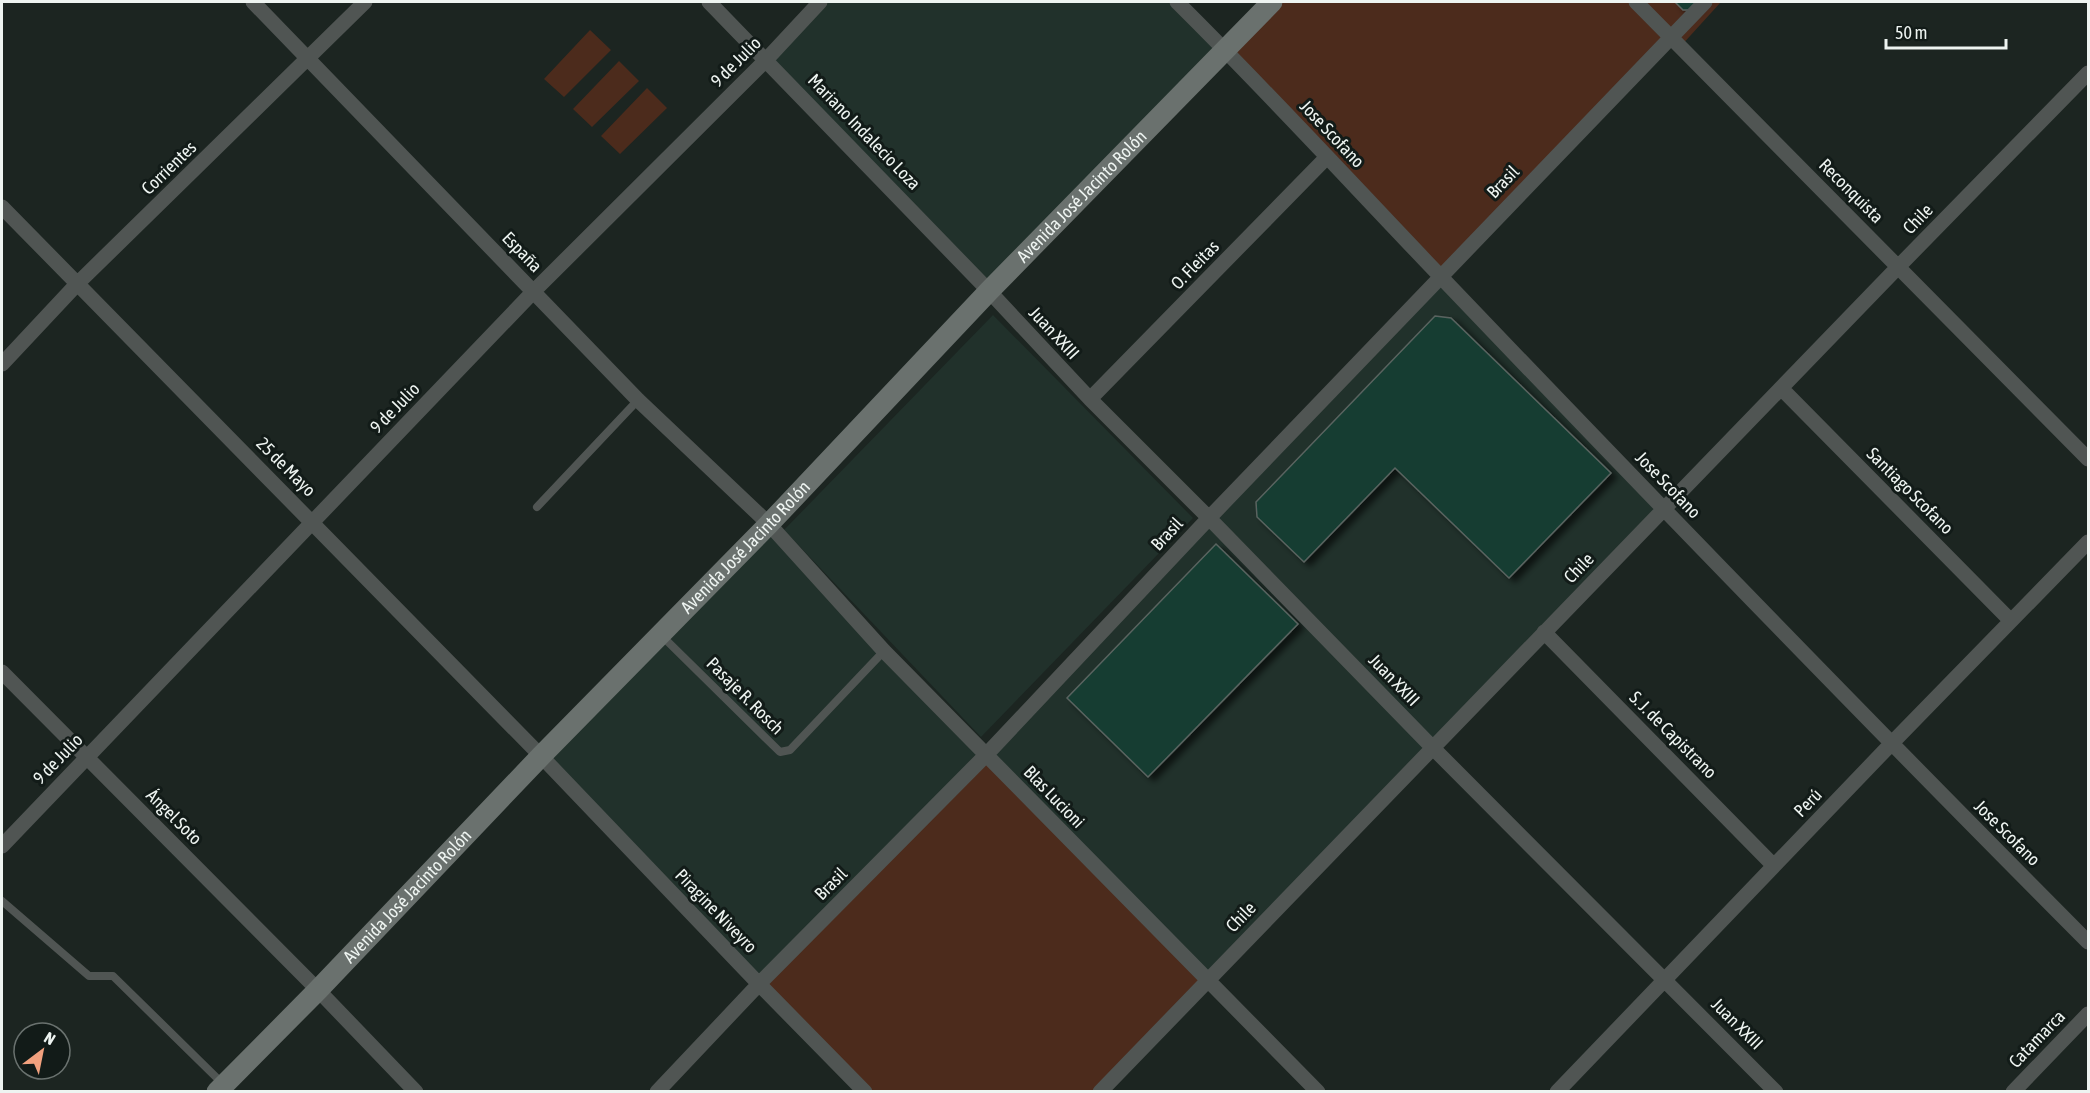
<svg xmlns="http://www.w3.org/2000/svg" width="2090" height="1093" font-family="'Asap Condensed',sans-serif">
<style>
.built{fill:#21312b}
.green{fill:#4c2b1c}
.building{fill:#123e32;stroke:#5a6460;stroke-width:1.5;filter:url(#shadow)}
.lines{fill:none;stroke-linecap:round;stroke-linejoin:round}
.lane{stroke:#505553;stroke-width:8}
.street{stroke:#505553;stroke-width:15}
.secondary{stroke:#6a716e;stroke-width:21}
.labels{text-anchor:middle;stroke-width:6;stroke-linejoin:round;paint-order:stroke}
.street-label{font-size:18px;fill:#eef4f1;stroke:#121b18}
</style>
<defs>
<filter id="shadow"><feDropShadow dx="6" dy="4" stdDeviation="3" flood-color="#0009"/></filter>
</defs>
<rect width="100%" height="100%" fill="#1c2521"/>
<path class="built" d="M 820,2 L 1177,2 L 1226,50 L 989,291 L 767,59 Z
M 1440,277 L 1664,509 L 1207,981 L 759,984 L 541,756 L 769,524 L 986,755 Z
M 993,315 L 1193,518 L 981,737 L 784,530 Z"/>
<path class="green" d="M 1272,2 L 1721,2 L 1680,47 L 1671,37 L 1440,277 L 1226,50 Z
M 590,30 L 611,50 L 564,97 L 544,79 Z
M 619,61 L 639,81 L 592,127 L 573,109 Z
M 647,88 L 667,108 L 620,154 L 601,136 Z
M 986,755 L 1207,981 L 1100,1092 L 865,1091 L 759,984 Z"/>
<path class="building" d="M 1675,2 L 1699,2 L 1691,10 L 1683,10 Z
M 1435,316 L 1451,318 L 1611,473 L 1509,578 L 1395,468 L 1304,562 L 1257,517 L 1256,502 Z
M 1216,544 L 1298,624 L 1148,777 L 1067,698 Z"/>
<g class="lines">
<path class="lane" d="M 537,507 L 638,400
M 661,635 L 780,752 L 790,750 L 884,651
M 2,901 L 89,976 L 113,976 L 222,1083"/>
<path class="street" d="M 253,2 L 638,400 L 769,524 L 884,651 L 1318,1092
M 709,2 L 989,291 L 1090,399 L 1209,518 L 1432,747 L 1776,1092
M 1177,2 C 1267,91 1353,185 1441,277 C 1655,501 1870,723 2088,942
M 1636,2 L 2088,459
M 2,207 L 541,756 L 759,984 L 865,1092
M 2,364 L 77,284 L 365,2
M 1781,388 L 2011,621
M 1090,399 L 1327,157
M 1544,632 L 1774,866
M 2,672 L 318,990 L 416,1092
M 2,846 L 533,292 L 767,59 L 820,2
M 657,1092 L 759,984 L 986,755 L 1209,518 L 1705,2
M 1100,1092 L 1899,266 L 2088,73
M 1557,1092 L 1891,744 L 2088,542
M 2013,1092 L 2088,1014"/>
<path class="secondary" id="s1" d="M 217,1092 L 318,990 L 541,756 L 769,524 L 989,291 L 1272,2"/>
</g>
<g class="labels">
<g class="street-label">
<text transform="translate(736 62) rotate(-45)" y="6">9 de Julio</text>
<text transform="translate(864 132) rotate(46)" y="6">Mariano Indalecio Loza</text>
<text transform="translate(1332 134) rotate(47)" y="6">Jose Scofano</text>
<text transform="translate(169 168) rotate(-44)" y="6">Corrientes</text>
<text transform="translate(1503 182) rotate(-46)" y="6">Brasil</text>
<text transform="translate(1851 191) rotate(45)" y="6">Reconquista</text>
<text dy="6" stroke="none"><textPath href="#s1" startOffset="1245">Avenida José Jacinto Rolón</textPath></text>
<text transform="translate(1918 219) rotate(-46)" y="6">Chile</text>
<text transform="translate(522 252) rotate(46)" y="6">España</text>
<text transform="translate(1195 265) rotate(-46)" y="6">O. Fleitas</text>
<text transform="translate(1054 333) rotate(47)" y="6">Juan XXIII</text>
<text transform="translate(395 408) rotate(-46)" y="6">9 de Julio</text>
<text transform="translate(286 467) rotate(45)" y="6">25 de Mayo</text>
<text transform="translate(1668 485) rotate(46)" y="6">Jose Scofano</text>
<text transform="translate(1910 491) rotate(45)" y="6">Santiago Scofano</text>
<text transform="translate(1167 534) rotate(-47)" y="6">Brasil</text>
<text dy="6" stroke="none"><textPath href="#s1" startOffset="759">Avenida José Jacinto Rolón</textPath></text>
<text transform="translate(1579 568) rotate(-46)" y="6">Chile</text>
<text transform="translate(1394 680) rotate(46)" y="6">Juan XXIII</text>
<text transform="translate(745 696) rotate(45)" y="6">Pasaje R. Rosch</text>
<text transform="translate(1673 735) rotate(45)" y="6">S. J. de Capistrano</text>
<text transform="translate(58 759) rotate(-46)" y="6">9 de Julio</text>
<text transform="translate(1054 797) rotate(46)" y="6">Blas Lucioni</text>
<text transform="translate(1808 803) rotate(-46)" y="6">Perú</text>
<text transform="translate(174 817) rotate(45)" y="6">Ángel Soto</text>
<text transform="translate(2007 833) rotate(45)" y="6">Jose Scofano</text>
<text transform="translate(831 884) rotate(-45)" y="6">Brasil</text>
<text dy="6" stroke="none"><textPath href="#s1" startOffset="273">Avenida José Jacinto Rolón</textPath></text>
<text transform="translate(716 911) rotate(46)" y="6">Piragine Niveyro</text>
<text transform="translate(1241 917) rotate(-46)" y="6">Chile</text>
<text transform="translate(1737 1024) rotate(45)" y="6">Juan XXIII</text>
<text transform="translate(2037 1039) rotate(-46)" y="6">Catamarca</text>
</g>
</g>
<rect width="2090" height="1093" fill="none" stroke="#eef4f1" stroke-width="6"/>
<g transform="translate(42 1051) rotate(32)"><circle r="28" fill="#121b18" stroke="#6a726f" stroke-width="1.5"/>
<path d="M0-4.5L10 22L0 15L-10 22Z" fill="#f2a17e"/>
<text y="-9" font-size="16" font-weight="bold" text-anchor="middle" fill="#eef4f1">N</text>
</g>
<path d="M1886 39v9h120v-9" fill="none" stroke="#eef4f1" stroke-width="3"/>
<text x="1895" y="39" font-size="18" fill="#eef4f1" stroke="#121b18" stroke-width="4.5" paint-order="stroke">50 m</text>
</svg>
